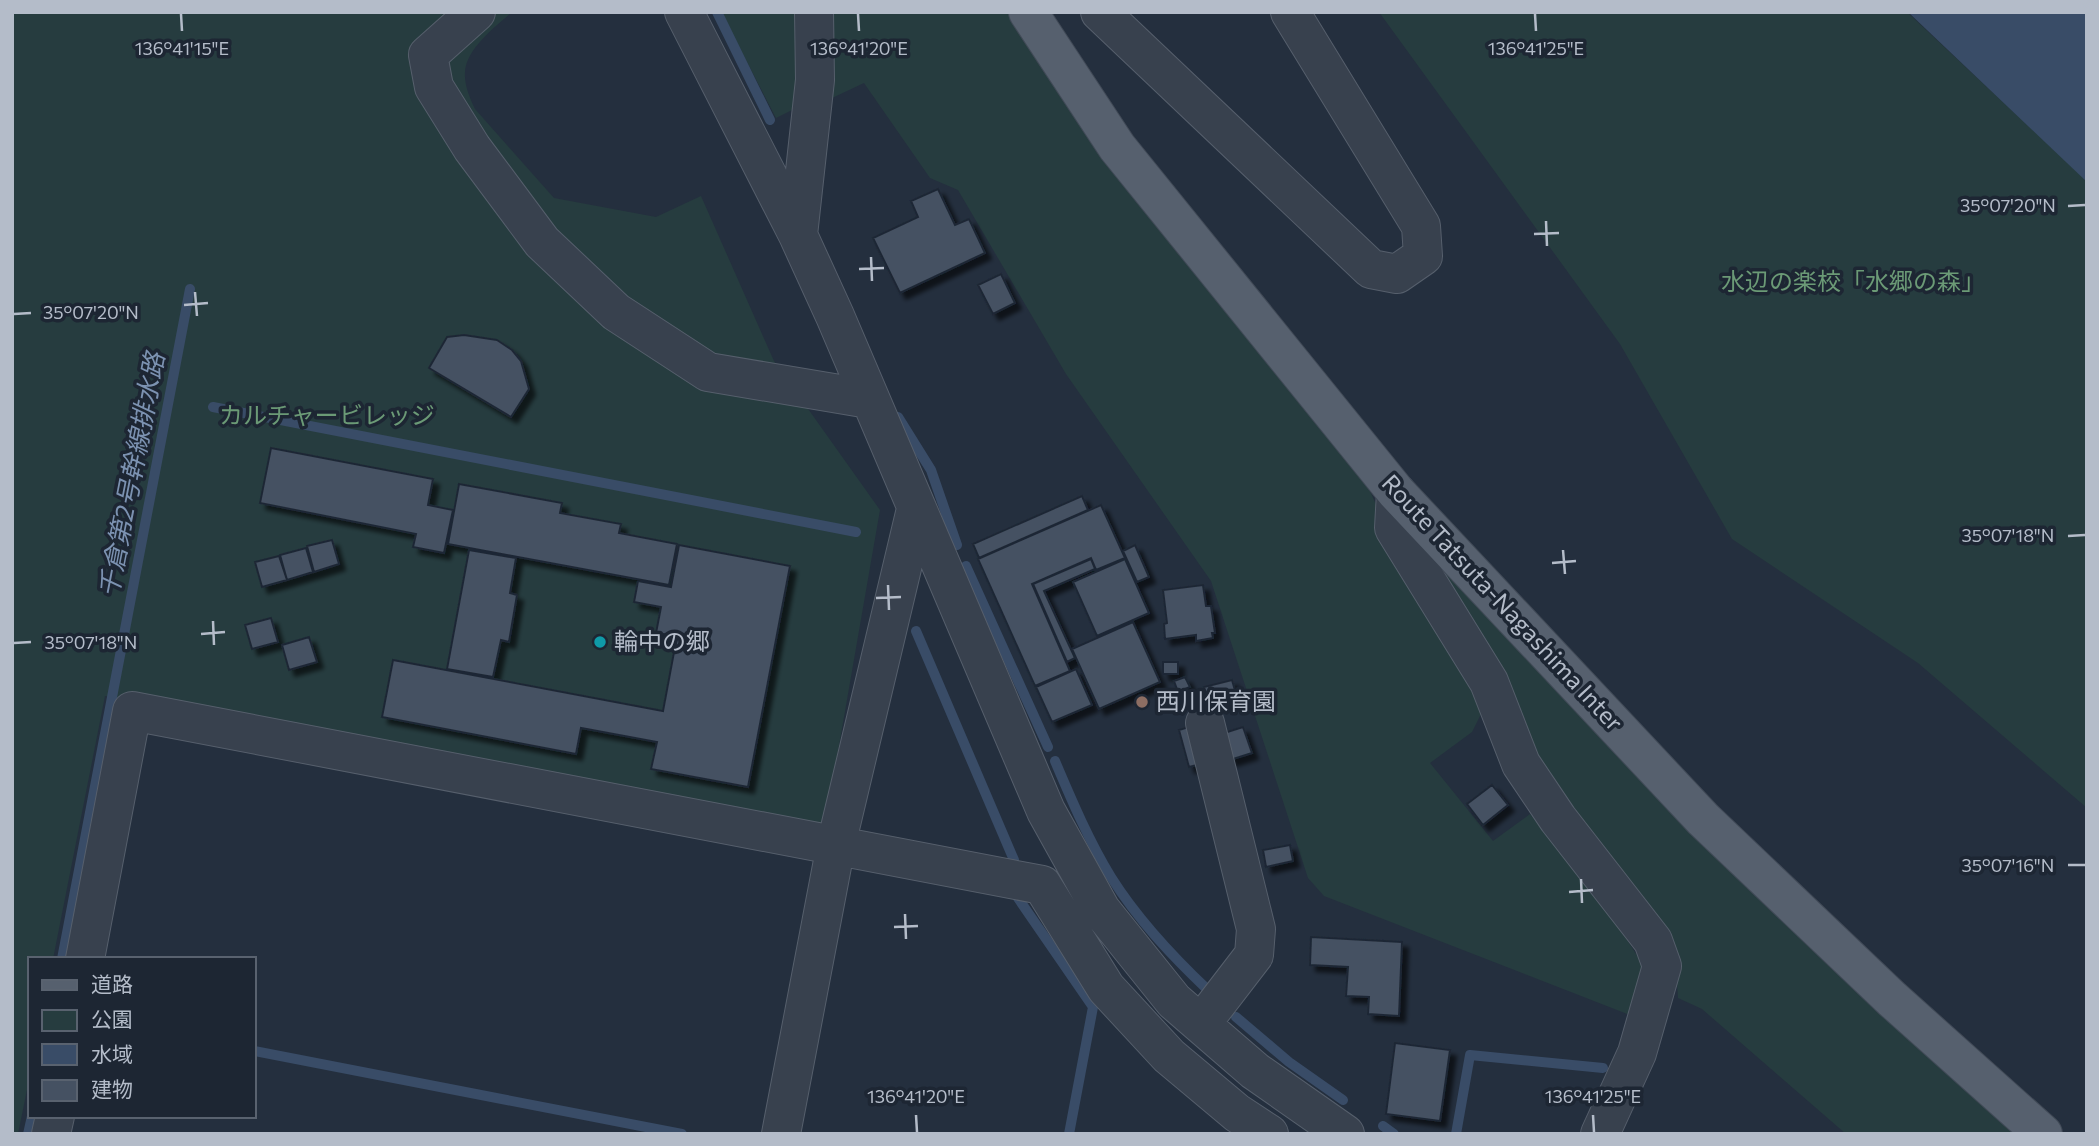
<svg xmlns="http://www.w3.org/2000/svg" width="2099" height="1146" font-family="Commissioner,'Noto Sans JP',sans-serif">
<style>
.green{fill:#263c3f}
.water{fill:#394c67}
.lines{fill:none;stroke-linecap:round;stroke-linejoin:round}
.stream{stroke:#394c67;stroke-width:10}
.building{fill:#455162;stroke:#1f2835;stroke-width:2;filter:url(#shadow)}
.minor-casing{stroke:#565f6c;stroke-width:40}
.major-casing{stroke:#414a57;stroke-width:40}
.minor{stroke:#38414e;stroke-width:38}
.major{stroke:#56606e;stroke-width:38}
.ticks{fill:none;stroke:#b4bcc9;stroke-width:2.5}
.culture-dot{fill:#0f9aa8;stroke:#1d2633;stroke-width:2.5}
.education-dot{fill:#8d6e63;stroke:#1d2633;stroke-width:2.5}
.labels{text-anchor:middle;stroke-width:7;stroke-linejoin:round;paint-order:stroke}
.park-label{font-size:24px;fill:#6b9a76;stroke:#1d2633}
.street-label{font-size:24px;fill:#b4bcc9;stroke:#1d2633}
.poi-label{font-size:24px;fill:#b4bcc9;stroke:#1d2633;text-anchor:start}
.water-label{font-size:26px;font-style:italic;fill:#7c92b1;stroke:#1d2633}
.ticks-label{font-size:18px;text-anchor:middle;fill:#b4bcc9;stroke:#1d2633;stroke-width:7;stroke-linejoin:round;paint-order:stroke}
</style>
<defs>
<filter id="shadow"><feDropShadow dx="6" dy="6" stdDeviation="2" flood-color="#0009"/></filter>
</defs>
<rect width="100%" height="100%" fill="#242f3e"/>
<path class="green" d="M 12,12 L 512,12 C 496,26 466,49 465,72 C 464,85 470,98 475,109 L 554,198 L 656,217 L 701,196 L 774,361 L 880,510 L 824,832 L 105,696 L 53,959 L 30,959 L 30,1075 L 18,1134 L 12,1134 Z
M 721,12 L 805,12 L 800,106 L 776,118 Z
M 829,12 L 1013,12 L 1237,326 L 1367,484 L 1394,546 L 1470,665 L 1482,712 L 1472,732 L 1430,763 L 1493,841 L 1530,814 L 1622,932 L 1645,968 L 1635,1017 L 1324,896 L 1308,878 L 1211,581 L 1066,374 L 958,190 L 930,178 L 864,83 L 830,99 Z
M 1379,12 L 1907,12 L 2087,181 L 2087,808 L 1918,663 L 1732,539 L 1620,344 Z
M 1408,528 L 2019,1134 L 1846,1134 L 1702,1009 L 1678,998 L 1676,966 L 1557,803 Z"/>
<path class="water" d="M 1908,12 L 2087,12 L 2087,182 Z"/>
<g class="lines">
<path class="stream" d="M 717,12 L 770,120
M 213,407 L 856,532
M 898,417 L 931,470 L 957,545
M 966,566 L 1048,747
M 916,631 L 1014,860
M 1055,761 C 1072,801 1089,841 1111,877 C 1138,920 1172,956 1209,991
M 1018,898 L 1093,1007 L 1069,1134
M 62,959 L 190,289
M 1236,1017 L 1289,1062 L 1343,1100
M 254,1051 L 682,1134
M 1383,1126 L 1394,1134
M 28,1134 L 32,1116
M 1456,1134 L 1470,1055 L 1603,1068"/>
</g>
<path class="building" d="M 938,189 L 955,225 L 969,219 L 985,253 L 900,293 L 873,238 L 918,217 L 911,201 Z
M 1001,274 L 1015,303 L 993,314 L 978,285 Z
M 464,335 L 497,340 L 512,350 L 521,361 L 529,389 L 511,417 L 429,368 L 447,337 Z
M 271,448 L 433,479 L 428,505 L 453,510 L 444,553 L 413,547 L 416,534 L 260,503 Z
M 459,484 L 562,503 L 560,513 L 621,524 L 619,533 L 677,544 L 669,585 L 448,544 Z
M 1082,496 L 1088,510 L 979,558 L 973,544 Z
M 1101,505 L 1125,558 L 1096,570 L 1091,558 L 1032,584 L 1070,671 L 1035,686 L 978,559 Z
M 332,540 L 339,564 L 314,572 L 307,546 Z
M 679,545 L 790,566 L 748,787 L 651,769 L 657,742 L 581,728 L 576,754 L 382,717 L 393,660 L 663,711 L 677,636 L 656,633 L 661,607 L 634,602 L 638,581 L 671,587 Z
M 1135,545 L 1149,577 L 1137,582 L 1123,551 Z
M 306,548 L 313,572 L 287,580 L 280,555 Z
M 469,550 L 516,558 L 510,593 L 517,595 L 509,642 L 501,640 L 493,677 L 447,669 Z
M 279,556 L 287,580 L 262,587 L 255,562 Z
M 1091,559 L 1095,569 L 1044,591 L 1075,658 L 1067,662 L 1033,584 Z
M 1125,559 L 1149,613 L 1097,636 L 1073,582 Z
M 1203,585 L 1206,606 L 1211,606 L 1215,633 L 1212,633 L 1213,638 L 1196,641 L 1196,635 L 1165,639 L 1164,624 L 1167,623 L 1163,590 Z
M 271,618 L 278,642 L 252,649 L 245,625 Z
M 1133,622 L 1160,682 L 1099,709 L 1072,649 Z
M 309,637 L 317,662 L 289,670 L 282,645 Z
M 1163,662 L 1178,662 L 1178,674 L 1163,674 Z
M 1076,669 L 1092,705 L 1052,722 L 1036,687 Z
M 1185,677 L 1190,687 L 1178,692 L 1174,681 Z
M 1232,680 L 1236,694 L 1209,702 L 1204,687 Z
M 1195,725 L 1205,763 L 1189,767 L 1179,730 Z
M 1243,727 L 1252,753 L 1230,760 L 1221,734 Z
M 1492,785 L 1508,805 L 1483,825 L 1467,804 Z
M 1290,845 L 1293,861 L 1266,867 L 1263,850 Z
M 1311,937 L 1402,942 L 1399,1016 L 1368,1014 L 1369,997 L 1346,996 L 1348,967 L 1310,965 Z
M 1395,1043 L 1450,1050 L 1440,1121 L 1386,1114 Z"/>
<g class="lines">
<defs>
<path id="minor" d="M 476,12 L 428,55 L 434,87 L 472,148 L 542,242 L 616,312 L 708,372 L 869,399
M 684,12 L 798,235 L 835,316 L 1046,811 L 1101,910 L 1174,1001 L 1255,1071 L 1345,1134
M 1100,12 L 1371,269 L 1397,274 L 1423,256 L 1421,226 L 1290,12
M 798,235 L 815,80 L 814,12
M 1396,492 L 1394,528 L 1489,682 L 1521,764 L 1558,819 L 1653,941 L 1662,966 L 1637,1053 L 1600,1134
M 85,959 L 132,711 L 1042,885 L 1106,988 L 1169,1056 L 1237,1113 L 1269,1134
M 1201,1024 L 1254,955 L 1256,929 L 1205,723
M 51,1134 L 55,1116
M 781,1134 L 836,845 L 916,509"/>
<path id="major" d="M 1028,12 L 1117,147 L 1396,492 L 1703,819 L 1892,999 L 2043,1134"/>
</defs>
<use href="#minor" class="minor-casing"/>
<use href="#major" class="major-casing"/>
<use href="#minor" class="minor"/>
<use href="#major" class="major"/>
</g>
<path class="ticks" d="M 181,14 L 182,31M 858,14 L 859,31M 1535,14 L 1536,31M 2068,206 L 2085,205M 1546,221 L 1547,246M 1534,234 L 1559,233M 871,257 L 872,281M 859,269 L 884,268M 195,292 L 197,316M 184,305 L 208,303M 14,314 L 31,313M 2068,536 L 2085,535M 1563,550 L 1565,574M 1552,563 L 1576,561M 888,585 L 889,610M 876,598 L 901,597M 213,621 L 214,645M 201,634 L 225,632M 14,643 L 31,642M 2068,865 L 2085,865M 1581,879 L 1582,903M 1569,892 L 1593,890M 905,914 L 906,939M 894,927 L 918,926M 916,1115 L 917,1132M 1593,1115 L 1594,1132"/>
<circle class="culture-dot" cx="600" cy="642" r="7"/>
<circle class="education-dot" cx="1142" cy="702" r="7"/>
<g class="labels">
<g class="park-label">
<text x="1853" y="290">水辺の楽校「水郷の森」</text>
<text x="327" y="424">カルチャービレッジ</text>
</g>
<g class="street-label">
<text transform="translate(1502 603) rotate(47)" y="8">Route Tatsuta-Nagashima Inter</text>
</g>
<g class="poi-label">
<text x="614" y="650">輪中の郷</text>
<text x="1156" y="710">西川保育園</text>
</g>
<g class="water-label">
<text transform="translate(132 475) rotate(-79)" y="9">千倉第2号幹線排水路</text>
</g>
</g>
<g class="ticks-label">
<text x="182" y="55">136°41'15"E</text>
<text x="859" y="55">136°41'20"E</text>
<text x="1536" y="55">136°41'25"E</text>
<text x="2008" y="212">35°07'20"N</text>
<text x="91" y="319">35°07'20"N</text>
<text x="2008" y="542">35°07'18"N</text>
<text x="91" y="649">35°07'18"N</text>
<text x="2008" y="872">35°07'16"N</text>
<text x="916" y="1103">136°41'20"E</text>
<text x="1593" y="1103">136°41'25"E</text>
</g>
<rect width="2099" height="1146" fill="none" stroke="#b4bcc9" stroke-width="28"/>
<rect x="28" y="957" width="228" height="161" fill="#1d2633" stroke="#59626f" stroke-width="2"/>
<rect x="42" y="980" width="35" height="10" fill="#56606e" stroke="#59626f" stroke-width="2"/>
<text x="91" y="992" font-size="21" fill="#b4bcc9">道路</text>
<rect x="42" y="1010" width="35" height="21" fill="#263c3f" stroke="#59626f" stroke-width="2"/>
<text x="91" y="1027" font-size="21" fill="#b4bcc9">公園</text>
<rect x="42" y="1044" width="35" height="21" fill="#394c67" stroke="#59626f" stroke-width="2"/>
<text x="91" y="1062" font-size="21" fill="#b4bcc9">水域</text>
<rect x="42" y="1080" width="35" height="21" fill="#455162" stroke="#59626f" stroke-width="2"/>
<text x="91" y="1097" font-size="21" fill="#b4bcc9">建物</text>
</svg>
